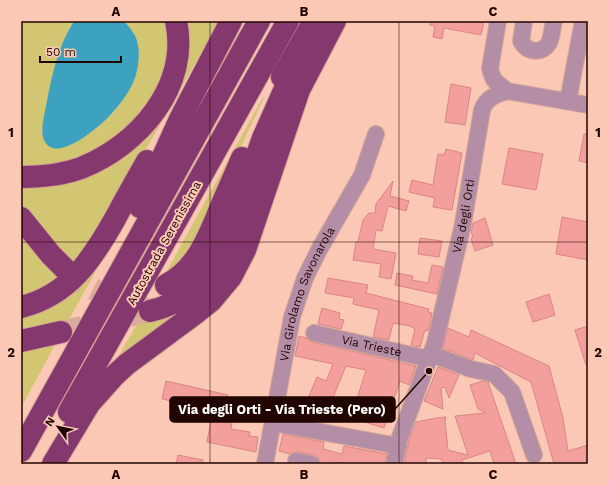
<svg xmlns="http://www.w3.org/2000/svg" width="609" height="485" font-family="'Work Sans',sans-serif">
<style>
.green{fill:#d3c672}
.water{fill:#3da2bf}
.building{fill:#f39f9d;stroke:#db8584}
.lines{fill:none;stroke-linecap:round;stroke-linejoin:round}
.highway-tunnel{stroke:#daab9b;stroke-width:22;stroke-dasharray:22 11;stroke-linecap:butt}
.minor-casing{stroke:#d4a595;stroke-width:18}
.highway-casing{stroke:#d4a595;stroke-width:24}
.minor{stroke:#b48ea6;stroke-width:16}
.highway{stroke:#85386e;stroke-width:22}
.grid{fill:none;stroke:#210500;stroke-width:1;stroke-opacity:0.55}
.labels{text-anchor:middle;stroke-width:4;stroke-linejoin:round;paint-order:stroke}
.street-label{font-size:12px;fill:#210500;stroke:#fbc8b6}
.leader{fill:none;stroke:#210500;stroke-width:1.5}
.callout-dot{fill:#210500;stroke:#fbc8b6;stroke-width:1.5}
.callout{fill:#210500;stroke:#210500;stroke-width:1.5}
.callout-label{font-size:13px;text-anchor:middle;font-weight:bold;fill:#fff}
.neatline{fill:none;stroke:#210500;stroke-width:1.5}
.grid-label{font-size:13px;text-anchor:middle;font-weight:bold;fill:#210500}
</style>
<rect width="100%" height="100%" fill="#fbc8b6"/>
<path class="green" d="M 21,21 L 74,21 L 69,28 L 46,110 L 42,131 L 45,142 L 66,147 L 81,139 L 97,128 L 112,113 L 132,84 L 132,31 L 124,21 L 165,21 L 168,29 L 170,47 L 159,85 L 147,106 L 134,121 L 102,148 L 68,162 L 21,168 Z
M 186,21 L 219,21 L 115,204 L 74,267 L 21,208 L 21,186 L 128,153 Z
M 263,97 L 264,98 L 188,258 L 164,276 Z
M 140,192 L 67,323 L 21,334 L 21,313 L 37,307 Z
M 21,232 L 60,278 L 21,299 Z
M 183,309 L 115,362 L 137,324 L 157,320 Z
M 56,343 L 21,408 L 21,351 Z"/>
<path class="water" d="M 74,21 L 124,21 C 129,27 135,33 137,41 C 141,54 138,73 132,85 C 127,95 120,104 113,112 C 103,124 58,164 45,142 C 39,132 45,113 47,101 C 52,74 59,44 74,21 Z"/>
<path class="building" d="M 430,21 L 484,21 L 481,35 L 444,28 L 442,39 L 433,37 L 435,26 L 430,25 Z
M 451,84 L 471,88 L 465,125 L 445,122 Z
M 584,134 L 588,134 L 588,163 L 579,161 Z
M 509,148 L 543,154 L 536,190 L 502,184 Z
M 446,149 L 462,153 L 452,210 L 433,207 L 435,198 L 409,192 L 412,180 L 433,185 L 438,154 L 444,155 Z
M 393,181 L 390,196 L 409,201 L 406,211 L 388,206 L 382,231 L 376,230 L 373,249 L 396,253 L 391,279 L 379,277 L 381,264 L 353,260 L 356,242 L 358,242 L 363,220 L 369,213 L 375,213 L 376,204 Z
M 562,217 L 588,222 L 588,260 L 556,254 Z
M 485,218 L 493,245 L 475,251 L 471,238 L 473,237 L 471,232 L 473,223 Z
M 420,238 L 442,241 L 439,257 L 418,254 Z
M 432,265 L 443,267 L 437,294 L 395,285 L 397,273 L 413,276 L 412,280 L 428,283 Z
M 328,278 L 368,285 L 366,293 L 429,309 L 428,312 L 432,313 L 428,331 L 425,330 L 420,347 L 411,345 L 415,329 L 410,326 L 393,323 L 389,340 L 373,337 L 379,310 L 353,304 L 354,298 L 325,293 Z
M 549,294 L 555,315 L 533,322 L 526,302 Z
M 322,308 L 340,313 L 339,319 L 344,320 L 341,329 L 318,324 Z
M 588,326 L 588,365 L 586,365 L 575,330 Z
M 448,328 L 469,337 L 471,330 L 549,366 L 563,418 L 568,451 L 588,445 L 588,464 L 554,464 L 531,382 L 475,353 L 473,360 L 443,348 Z
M 299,336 L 306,338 L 312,342 L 416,366 L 409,385 L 400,381 L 384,428 L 351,418 L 366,370 L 346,366 L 325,417 L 304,408 L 317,377 L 326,381 L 333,364 L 295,356 Z
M 438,367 L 459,375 L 449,398 L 445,387 L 441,388 L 443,409 L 424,401 Z
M 166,381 L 228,395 L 223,421 L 232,423 L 231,429 L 250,432 L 249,436 L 258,437 L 256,452 L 207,442 L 213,410 L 162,399 Z
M 483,381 L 488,382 L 516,464 L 494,464 L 490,451 L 462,460 L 463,464 L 443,464 L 441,459 L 426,458 L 426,464 L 404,464 L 409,440 L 416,422 L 436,418 L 446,417 L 445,421 L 448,450 L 468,455 L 455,416 L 486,413 L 478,409 L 470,385 Z
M 283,434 L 324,442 L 323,449 L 342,454 L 344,446 L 387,454 L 385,464 L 347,464 L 334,462 L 334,464 L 321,464 L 318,457 L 314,455 L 298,452 L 290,454 L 279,451 Z
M 178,455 L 203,460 L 203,464 L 176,464 Z"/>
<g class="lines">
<path class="highway-tunnel" d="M 66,270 C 100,299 125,305 166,285
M 61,332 L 150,311"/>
<defs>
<g id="minor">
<path d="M 498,21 L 490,69 L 493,78 L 496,82 L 507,91 L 588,105"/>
<path d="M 524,21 L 521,41 C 527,53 542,54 549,43 C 552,37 552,28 554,21"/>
<path d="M 568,101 L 583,21"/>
<path id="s1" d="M 314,333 L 429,359"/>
<path d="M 431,354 L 471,369 L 494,374 L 512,392 L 534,455"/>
<path d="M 273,423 L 398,446"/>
<path d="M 296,461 L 312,464"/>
<path id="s2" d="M 265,464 L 292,317 L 305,278 L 320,248 L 362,175 L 376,134"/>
<path id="s3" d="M 394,464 L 400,437 L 435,343 L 463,224 L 482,110 C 486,98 495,95 507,91"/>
</g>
<path id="highway" d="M 282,77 L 314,21
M 21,177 C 41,177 62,175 81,168 C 139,145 190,86 176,21
M 140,207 L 180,119 L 231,21
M 21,218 L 51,255 L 66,270
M 166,285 C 196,270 208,238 220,209 C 227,192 235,175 242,158
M 21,307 C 70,295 93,258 116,217 C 126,198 137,179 147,161
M 150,311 C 186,303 210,279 225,246 L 263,138 L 295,66
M 21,341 L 61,332
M 69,412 L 288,21
M 21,451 L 259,21
M 53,464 L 89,404 L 114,376 L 127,364 L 196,313 L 211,301 L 231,277 L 245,250 L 299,90 L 335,21"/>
</defs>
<use href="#minor" class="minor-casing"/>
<use href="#highway" class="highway-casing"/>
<use href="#minor" class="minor"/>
<use href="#highway" class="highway"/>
</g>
<path class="grid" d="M 210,21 L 210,464M 399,21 L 399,464M 21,242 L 588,242"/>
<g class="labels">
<g class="street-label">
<text dy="4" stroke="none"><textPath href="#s3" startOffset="258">Via degli Orti</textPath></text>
<text transform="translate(164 243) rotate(-61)" y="4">Autostrada Serenissima</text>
<text dy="4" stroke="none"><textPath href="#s2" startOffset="176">Via Girolamo Savonarola</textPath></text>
<text dy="4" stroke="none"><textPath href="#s1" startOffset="59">Via Trieste</textPath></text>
</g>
</g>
<path class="leader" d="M429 371L395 409"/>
<circle class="callout-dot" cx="429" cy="371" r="4"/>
<rect class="callout" x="170" y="397" width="225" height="25" rx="4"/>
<g class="callout-label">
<text x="282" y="414">Via degli Orti - Via Trieste (Pero)</text>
</g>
<rect width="609" height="485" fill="none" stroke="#fbc8b6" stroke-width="44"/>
<g transform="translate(58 427) rotate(303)" stroke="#fbc8b6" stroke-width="3" paint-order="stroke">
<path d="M0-3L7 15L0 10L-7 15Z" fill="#210500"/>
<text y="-6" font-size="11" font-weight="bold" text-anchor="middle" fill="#210500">N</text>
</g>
<path d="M40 56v6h81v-6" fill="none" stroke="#210500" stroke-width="2"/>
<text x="46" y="56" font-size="12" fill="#210500" stroke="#fbc8b6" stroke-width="3" paint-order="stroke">50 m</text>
<rect x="22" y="22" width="565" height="441" class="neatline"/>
<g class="grid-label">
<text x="116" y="16">A</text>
<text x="304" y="16">B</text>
<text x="493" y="16">C</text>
<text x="11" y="137">1</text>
<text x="598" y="137">1</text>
<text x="11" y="357">2</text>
<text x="598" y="357">2</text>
<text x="116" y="479">A</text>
<text x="304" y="479">B</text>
<text x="493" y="479">C</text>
</g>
</svg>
